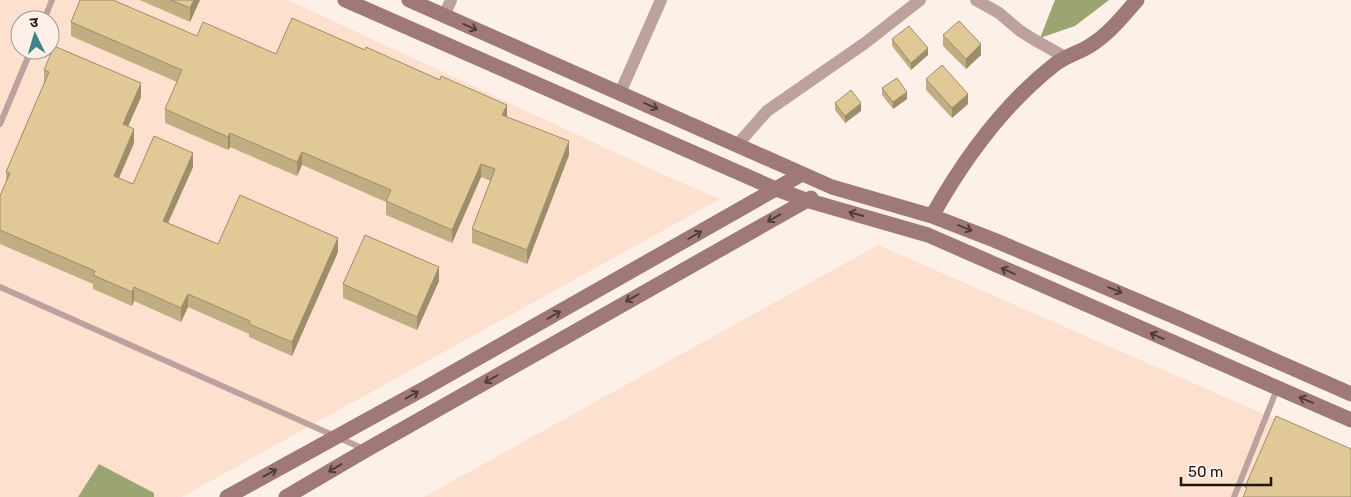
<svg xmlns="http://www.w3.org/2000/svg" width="1351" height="497" font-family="Rubik,'Noto Sans Devanagari',sans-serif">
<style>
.built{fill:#fde0ce;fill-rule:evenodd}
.water{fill:#9ca472}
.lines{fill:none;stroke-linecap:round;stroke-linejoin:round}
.lane{stroke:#bca19e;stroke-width:6}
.street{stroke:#bca19e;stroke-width:12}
.secondary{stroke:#9f7975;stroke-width:15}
.wall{fill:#c1ad82}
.shaded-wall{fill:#9d8d6a}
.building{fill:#e0c997;stroke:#9d8d6a}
.oneway{stroke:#503d38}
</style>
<rect width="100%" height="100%" fill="#fdf0e8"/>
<path class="built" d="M 0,0 L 288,0 L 666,176 L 720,199 L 182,497 L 0,497 ZM 20,20 L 50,20 L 50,50 L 20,50 Z
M 878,245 L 1351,452 L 1351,497 L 424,497 Z"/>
<path class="water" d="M 1055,0 L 1109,0 L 1075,26 L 1040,38 Z
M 99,464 L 154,493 L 154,497 L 78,497 Z"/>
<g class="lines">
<path class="lane" d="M 44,20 L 52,0
M 0,124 L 31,50
M 0,287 L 364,449
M 1234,497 L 1277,389"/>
<path class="street" d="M 976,0 L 999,13 L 1019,30 L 1033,39 L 1065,57
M 444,16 L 451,0
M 620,93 L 661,0
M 737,145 L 767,111 L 865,43 L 920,0"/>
<path class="secondary" d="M 345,0 L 776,189 L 806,200 L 928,235 L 1351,420
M 409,0 L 832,187 L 932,216 L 994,240 L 1178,318 L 1351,394
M 932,216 C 964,159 1003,105 1054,65 C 1065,56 1079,53 1091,45 C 1109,34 1123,16 1137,0
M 227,497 L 427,387 L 802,174
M 286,497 L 366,450 L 811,198"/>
</g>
<path class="wall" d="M 140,0 L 200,0 L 190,22 Z
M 71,22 L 197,36 L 276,54 L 507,117 L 569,155 L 527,264 L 472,243 L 472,229 L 491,181 L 481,177 L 452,243 L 386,215 L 386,202 L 302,165 L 297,176 L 230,147 L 228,150 L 165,123 L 165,109 L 177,82 L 71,36 Z
M 943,35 L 981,55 L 966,69 L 943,46 Z
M 892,39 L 928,55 L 911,70 L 892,46 Z
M 44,70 L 141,97 L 128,126 L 134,143 L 119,178 L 133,184 L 193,167 L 168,223 L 218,244 L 338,252 L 292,356 L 249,337 L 249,334 L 188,307 L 181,322 L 134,301 L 132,306 L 93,289 L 93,284 L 0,244 L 0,196 L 6,182 L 6,172 L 44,84 Z
M 926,79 L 968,104 L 952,118 L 926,90 Z
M 882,88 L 907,99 L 893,109 L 882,95 Z
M 835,103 L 861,111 L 845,123 L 835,110 Z
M 439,281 L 417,330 L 343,298 L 343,284 Z"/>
<path class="shaded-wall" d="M 194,0 L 200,0 L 190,22 L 190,8 Z
M 981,44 L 981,55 L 966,69 L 966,59 Z
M 928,48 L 928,55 L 911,70 L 911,63 Z
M 141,83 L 141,97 L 123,138 L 123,124 Z
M 907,92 L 907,99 L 893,109 L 893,102 Z
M 968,94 L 968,104 L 952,118 L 952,108 Z
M 861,103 L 861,111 L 845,123 L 845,116 Z
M 507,105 L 507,119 L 502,115 Z
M 134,129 L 134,143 L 114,189 L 114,176 Z
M 230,133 L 230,147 L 228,150 L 228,137 Z
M 569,141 L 569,155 L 527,264 L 527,250 Z
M 302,152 L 302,165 L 297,176 L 297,162 Z
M 193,153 L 193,167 L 163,234 L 163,221 Z
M 481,164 L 481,177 L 452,243 L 452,230 Z
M 338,238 L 338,252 L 292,356 L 292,342 Z
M 439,267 L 439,281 L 417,330 L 417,317 Z
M 134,287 L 134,301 L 132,306 L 132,292 Z
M 188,294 L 188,307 L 181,322 L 181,308 Z"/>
<path class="building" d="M 80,0 L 113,0 L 197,36 L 203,22 L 276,54 L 292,18 L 365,50 L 366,47 L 440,80 L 441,76 L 507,105 L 502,115 L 569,141 L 527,250 L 472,229 L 495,169 L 481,164 L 452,230 L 386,201 L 391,190 L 302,152 L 297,162 L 230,133 L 228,137 L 165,109 L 182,70 L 71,22 Z
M 171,0 L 194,0 L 190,8 Z
M 959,21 L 981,44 L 966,59 L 943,35 Z
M 909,26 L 928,48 L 911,63 L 892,39 Z
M 54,46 L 141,83 L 123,124 L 134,129 L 114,176 L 133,184 L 154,136 L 193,153 L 163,221 L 218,244 L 240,195 L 338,238 L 292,342 L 249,324 L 250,321 L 188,294 L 181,308 L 134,287 L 132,292 L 93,275 L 95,271 L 0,230 L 0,196 L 10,173 L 6,172 L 49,72 L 44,70 Z
M 942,65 L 968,94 L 952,108 L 926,79 Z
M 897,78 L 907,92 L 893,102 L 882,88 Z
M 851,90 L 861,103 L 845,116 L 835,103 Z
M 365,235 L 439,267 L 417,317 L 343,284 Z
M 1276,416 L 1351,449 L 1351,497 L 1243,497 L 1247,488 L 1245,487 Z"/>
<defs><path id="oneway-shaft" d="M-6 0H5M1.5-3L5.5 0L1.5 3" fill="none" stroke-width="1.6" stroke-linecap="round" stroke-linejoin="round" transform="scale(1.25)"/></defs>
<g class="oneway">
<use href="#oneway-shaft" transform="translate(470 27) rotate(24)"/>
<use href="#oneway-shaft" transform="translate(651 106) rotate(24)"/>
<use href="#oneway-shaft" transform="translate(856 214) rotate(-164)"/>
<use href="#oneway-shaft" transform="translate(774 218) rotate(150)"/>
<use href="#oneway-shaft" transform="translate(965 228) rotate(22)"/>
<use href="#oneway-shaft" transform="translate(695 235) rotate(-30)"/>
<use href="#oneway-shaft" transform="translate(1008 271) rotate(-156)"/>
<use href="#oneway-shaft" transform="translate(1115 290) rotate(23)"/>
<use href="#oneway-shaft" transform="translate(632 298) rotate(150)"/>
<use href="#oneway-shaft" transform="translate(554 315) rotate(-30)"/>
<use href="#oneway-shaft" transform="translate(1157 336) rotate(-156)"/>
<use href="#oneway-shaft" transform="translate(491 379) rotate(150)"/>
<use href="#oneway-shaft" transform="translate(412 395) rotate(-29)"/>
<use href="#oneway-shaft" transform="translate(1306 400) rotate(-157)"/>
<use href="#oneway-shaft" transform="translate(335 468) rotate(149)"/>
<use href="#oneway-shaft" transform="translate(270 473) rotate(-29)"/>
</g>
<g transform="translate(35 35) rotate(355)"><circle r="24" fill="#fdf0e8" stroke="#a39892"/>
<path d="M0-4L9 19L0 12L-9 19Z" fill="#3c838b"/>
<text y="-8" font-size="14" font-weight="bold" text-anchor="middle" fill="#1c1510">उ</text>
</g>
<path d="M1181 477v8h90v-8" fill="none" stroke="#1c1510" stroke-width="2.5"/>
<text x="1188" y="477" font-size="15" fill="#1c1510" stroke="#fdf0e8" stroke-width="4" paint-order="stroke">50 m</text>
</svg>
